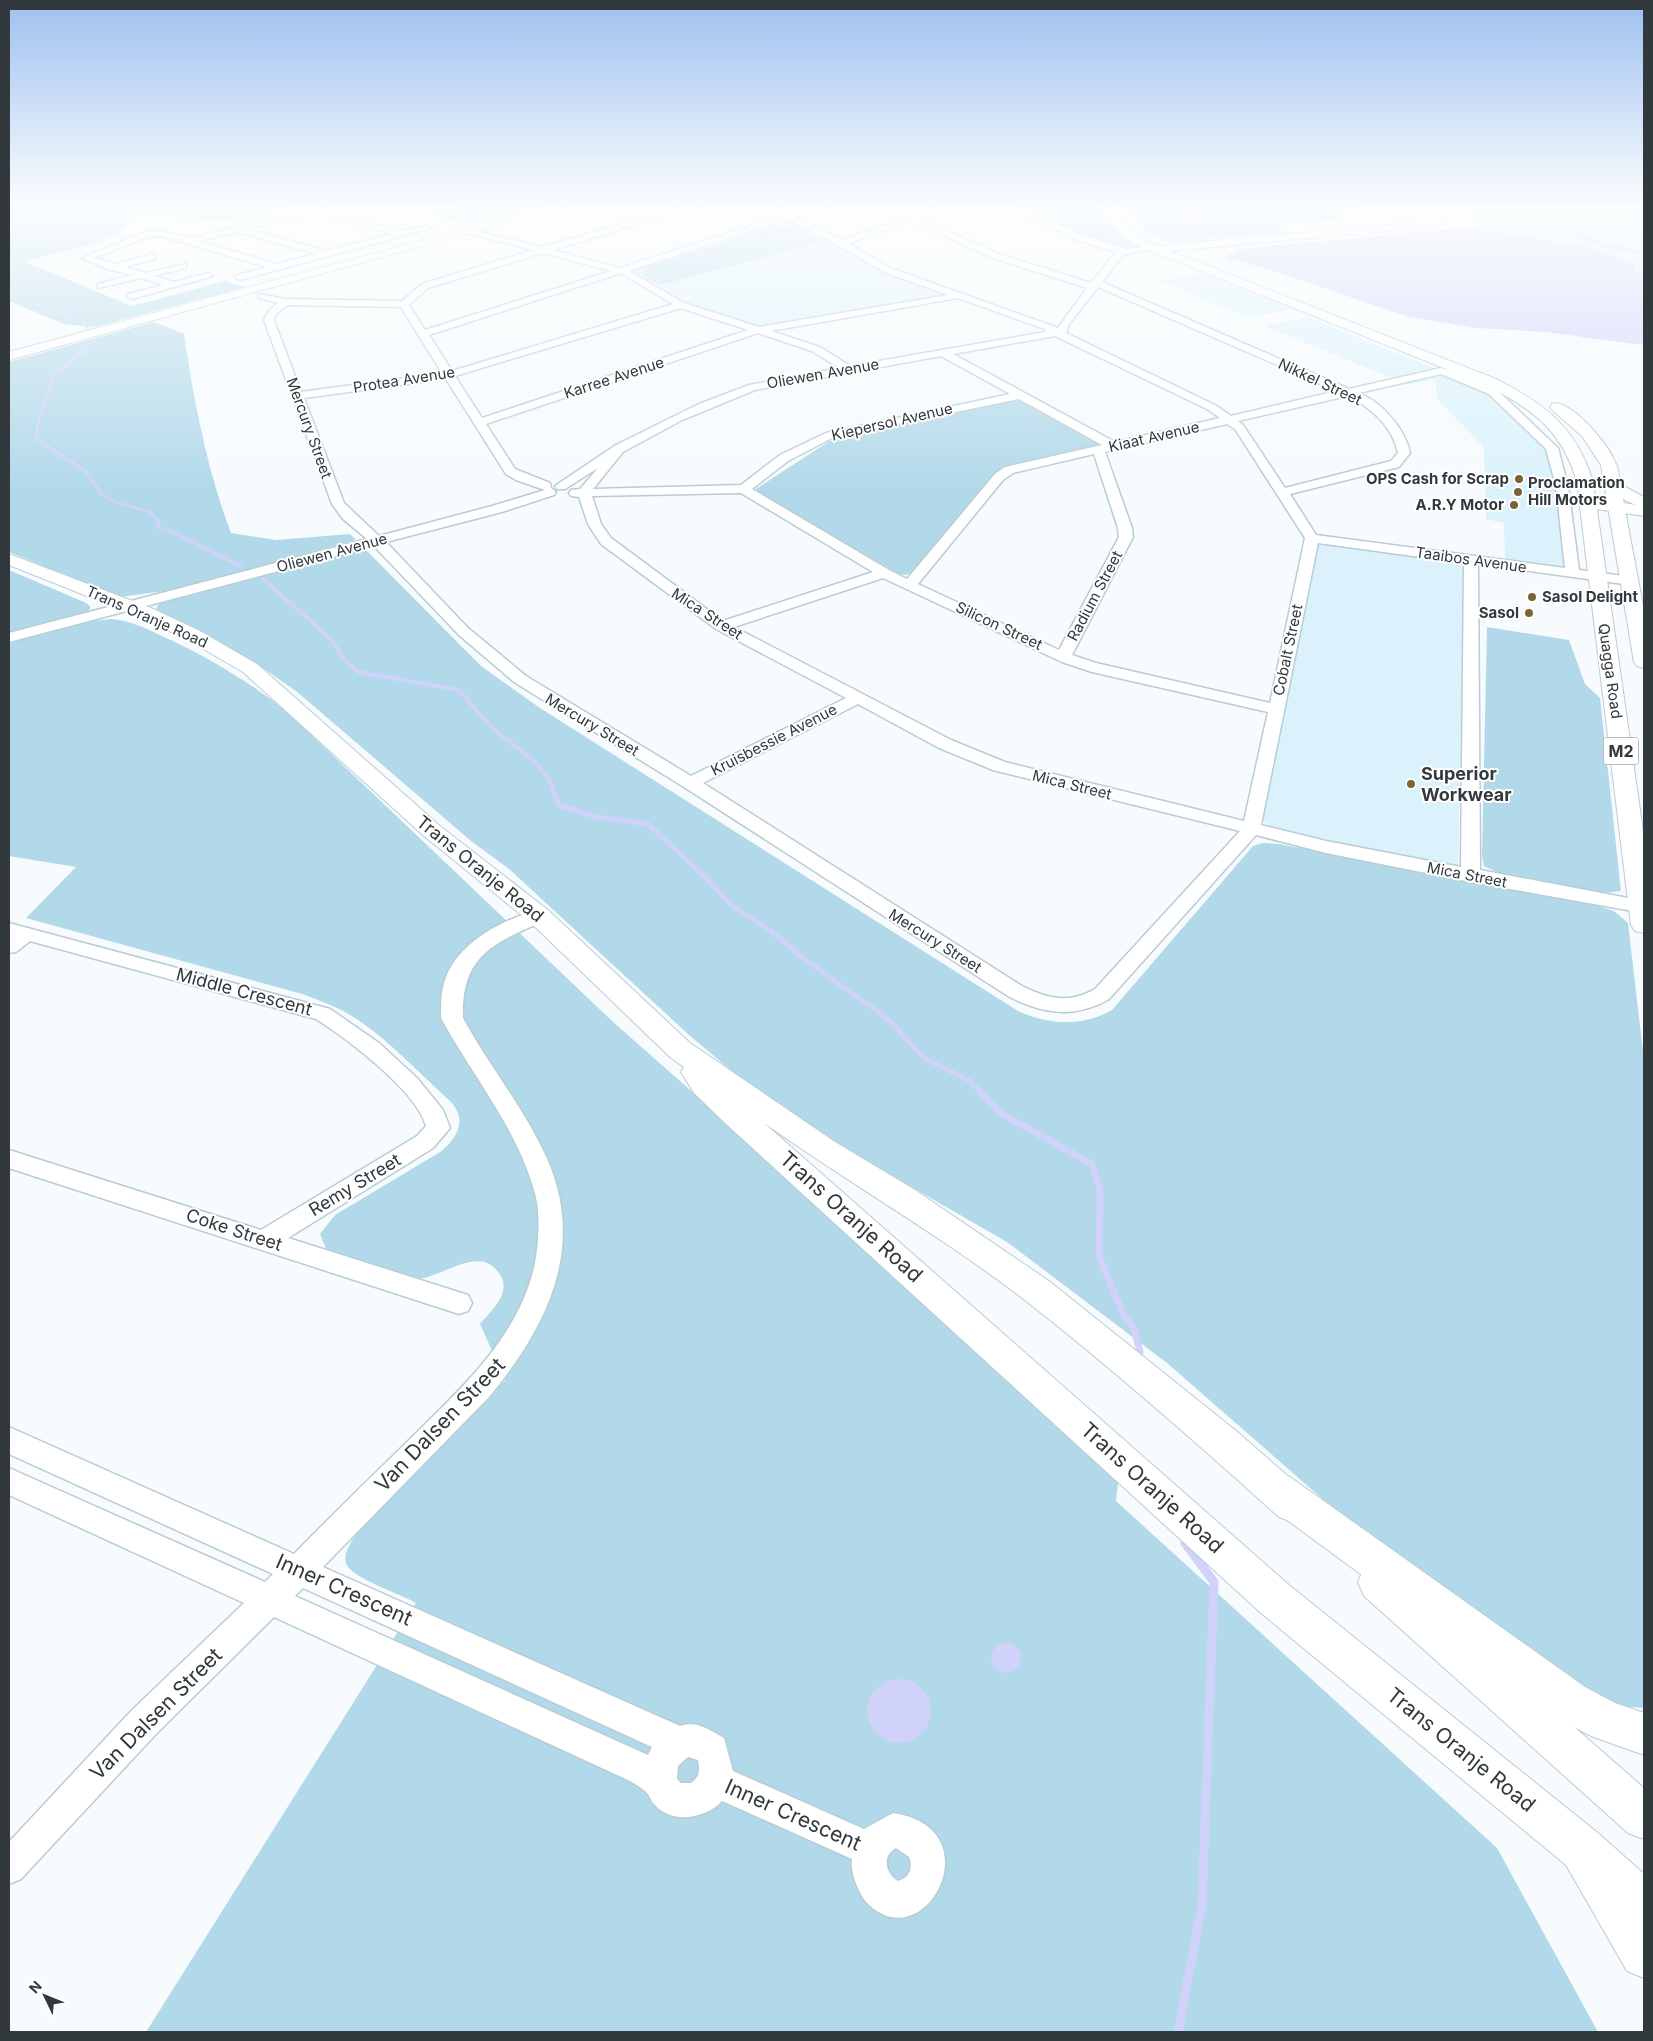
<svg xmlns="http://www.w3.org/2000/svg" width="1653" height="2041" font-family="Inter,sans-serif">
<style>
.built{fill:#dbf2fc}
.green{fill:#b2d9e9}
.water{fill:#d0d2f9}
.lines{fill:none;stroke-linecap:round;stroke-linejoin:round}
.stream-far5{stroke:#d0d2f9;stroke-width:2.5}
.stream-far4{stroke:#d0d2f9;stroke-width:3}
.stream-far3{stroke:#d0d2f9;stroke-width:4}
.stream-far2{stroke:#d0d2f9;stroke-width:5}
.stream-far1{stroke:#d0d2f9;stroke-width:7}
.stream{stroke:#d0d2f9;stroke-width:9}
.canal{fill:#d0d2f9;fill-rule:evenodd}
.street-casing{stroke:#b8ccd5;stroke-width:3}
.secondary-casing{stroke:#b8ccd5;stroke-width:2}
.primary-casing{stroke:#b8ccd5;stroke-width:2}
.street{fill:#fff;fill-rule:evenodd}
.secondary{fill:#fff;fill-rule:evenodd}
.primary{fill:#fff;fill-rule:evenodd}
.poi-dot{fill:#7c6334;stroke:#fff;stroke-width:2}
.labels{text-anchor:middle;stroke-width:4;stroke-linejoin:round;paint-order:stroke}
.far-street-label{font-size:15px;fill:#31393d;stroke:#fff}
.far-poi-label{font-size:15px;font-weight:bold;fill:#31393d;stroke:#fff;text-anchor:end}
.shield{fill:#fff;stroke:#6f7477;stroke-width:1}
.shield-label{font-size:16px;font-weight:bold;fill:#31393d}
.poi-label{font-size:18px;font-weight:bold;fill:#31393d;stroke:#fff;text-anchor:start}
.street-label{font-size:18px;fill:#31393d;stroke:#fff}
.near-street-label{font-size:21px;fill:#31393d;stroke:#fff}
</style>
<rect width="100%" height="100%" fill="#f7fbfd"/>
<path class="built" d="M 1488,204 L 1644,204 L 1644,273 L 1633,271 L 1635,264 L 1534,239 L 1524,235 L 1472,227 L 1479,220 L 1469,214 Z
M 784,220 L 793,221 L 882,269 L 952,294 L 758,326 L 688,304 L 630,270 Z
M 1205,274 L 1290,309 L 1248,318 L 1161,281 Z
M 1308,317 L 1488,390 L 1554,452 L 1569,567 L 1505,559 L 1504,523 L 1486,519 L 1484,447 L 1437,399 L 1435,379 L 1408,385 L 1265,326 Z
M 1305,535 L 1465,554 L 1458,867 L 1281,832 L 1246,812 L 1304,549 Z"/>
<path class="green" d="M 9,204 L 302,204 C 283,206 265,215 246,217 C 211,221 176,218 142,213 C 132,221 121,231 110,237 C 83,250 53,252 25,262 L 132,306 L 225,281 L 245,287 L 94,327 L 64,324 L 9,301 Z
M 472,204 L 551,204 L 471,225 L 431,214 Z
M 1016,204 L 1090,204 L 1128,239 L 1142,245 C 1097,252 1055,223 1016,204 Z
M 1123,204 C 1146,204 1171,201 1193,204 C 1222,209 1273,225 1299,208 L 1293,204 L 1364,204 L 1341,214 L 1341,217 L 1345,219 L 1275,226 L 1285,232 L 1169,242 L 1150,233 Z
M 774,226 L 792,226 L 821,242 L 660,285 L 643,275 L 648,267 Z
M 154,322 L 184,334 C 194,401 207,470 231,533 L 276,540 L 350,534 L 356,540 L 172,590 L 120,597 L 9,552 L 9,362 Z
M 1009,401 L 1024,401 L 1095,440 L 1098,445 L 1097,447 L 999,471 L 989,479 L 913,572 L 906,575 L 899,574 L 757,492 L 756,489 L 828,442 L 857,432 Z
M 364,548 L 481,666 L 540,708 L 1018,1011 C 1049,1025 1082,1027 1112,1010 L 1253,846 L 1262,843 L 1279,844 L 1598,906 L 1614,911 L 1628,923 L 1644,1060 L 1644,1708 L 1615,1706 L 1594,1700 L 1381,1550 L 1167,1363 L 1007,1242 L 807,1127 L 752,1088 L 689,1035 L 509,869 L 471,841 L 296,691 L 254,662 L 156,609 L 158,605 L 165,601 Z
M 9,570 L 84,602 L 90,606 L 90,609 L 82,615 L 9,634 Z
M 111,619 C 129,620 145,628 162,636 C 206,656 246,680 284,709 L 612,1021 L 876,1254 L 1119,1474 L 1116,1501 L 1497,1848 L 1598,2032 L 146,2032 L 416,1603 C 401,1594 350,1578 346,1563 C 343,1553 351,1543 356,1534 L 505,1380 L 480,1324 C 491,1311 512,1293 500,1275 C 480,1241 440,1281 413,1279 C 405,1278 395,1273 388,1270 C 367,1263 347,1256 326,1249 L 320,1234 L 335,1215 L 440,1152 C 457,1139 467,1121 452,1103 C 421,1075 392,1043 358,1020 C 341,1008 321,1001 302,994 L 26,918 L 76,867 L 9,856 L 9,643 L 84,622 Z
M 1487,627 L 1569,640 L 1585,684 L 1600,698 L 1621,891 L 1604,893 L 1501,874 L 1484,866 L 1482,855 Z"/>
<path class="water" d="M 1192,204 L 1293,204 L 1300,208 C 1275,224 1220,211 1192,204 Z
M 1189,213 L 1234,221 L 1188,231 L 1162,217 Z
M 1472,227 L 1585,247 L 1635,264 L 1633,271 L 1644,273 L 1644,343 L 1634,344 L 1546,332 L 1476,328 L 1406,316 L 1262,267 L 1224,258 L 1239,249 Z
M991 1658a15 15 0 1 1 30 0a15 15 0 1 1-30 0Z
M867 1711a32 32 0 1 1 64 0a32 32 0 1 1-64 0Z"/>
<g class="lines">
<path class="stream-far5" d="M 9,259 L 12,262 L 9,266
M 9,278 L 9,285
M 9,290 L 47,309 L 80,319 L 88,328
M 85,348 L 98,338"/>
<path class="stream-far4" d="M 87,347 L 59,372 L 51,375 L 52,383 L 39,418 L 36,438 L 85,471 L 103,495 L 115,502 L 150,512 L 159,521 L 157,527 L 181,535"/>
<path class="stream-far3" d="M 177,534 L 240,566
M 263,579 L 331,639 L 345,661 L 358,672 L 459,690 L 492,728 L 535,762 L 549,779"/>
<path class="stream-far2" d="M 548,777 L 559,805 L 597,817 L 648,824 L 705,877 L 733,907 L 770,930 L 804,959 L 888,1019 L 924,1058 L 970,1081 L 983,1095"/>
<path class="stream-far1" d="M 982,1094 L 1002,1114 L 1092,1164 L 1100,1189 L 1099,1256 L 1124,1316 L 1134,1328 L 1140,1352"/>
<path class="stream" d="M 1178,2032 L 1202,1905 L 1214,1582 L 1185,1543"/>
<path class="canal" d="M 1566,227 L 1609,244 L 1644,252 L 1644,256 L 1604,248 L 1563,231 L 1562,229 Z"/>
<defs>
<path id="street" d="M 689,204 L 702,204 L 553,250 L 620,268 L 781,216 L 759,204 L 769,204 L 789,214 L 819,204 L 831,204 L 795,217 L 842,240 L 945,204 L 957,204 L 919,218 L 999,254 L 1091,283 L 1116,252 L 1075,239 L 1003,204 L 1014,204 L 1081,235 L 1126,249 L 1152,245 L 1152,249 L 1123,255 L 1102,282 L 1349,389 L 1441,368 L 1467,376 L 1497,390 L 1558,448 L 1568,486 L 1579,570 L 1631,577 L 1638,581 L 1631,585 L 1478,564 L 1480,870 L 1644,901 L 1644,913 L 1471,882 L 1326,853 L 1256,835 L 1109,999 C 1075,1019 1042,1014 1008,996 L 684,787 L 514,682 L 458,634 L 374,546 L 9,642 L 9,633 L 367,539 L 343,519 L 332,504 L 264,320 L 269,311 L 278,303 L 259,298 L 259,294 L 285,299 L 402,301 L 422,284 L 533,250 L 467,233 L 467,229 L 543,247 ZM 787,219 L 838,245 L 884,272 L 948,295 L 759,327 L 684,303 L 629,271 ZM 912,221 L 993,258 L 1087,288 L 1058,328 L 890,268 L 848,243 ZM 543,253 L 611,271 L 425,330 L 409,305 L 428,288 ZM 621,273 L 673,304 L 452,371 L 429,335 ZM 1098,287 L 1337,391 L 1231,416 L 1215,405 L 1066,333 L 1069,324 ZM 958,298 L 1045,329 L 1045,332 L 850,366 L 820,347 L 771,331 ZM 287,305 L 401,307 L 442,373 L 301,392 L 274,320 L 276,314 ZM 681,308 L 748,330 L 482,418 L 455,376 ZM 758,333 L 812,351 L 839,368 L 749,385 L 699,404 L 616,445 L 555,486 L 557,489 L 565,489 L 598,468 L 580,489 L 571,490 L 569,493 L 571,496 L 579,497 L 588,524 L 601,544 L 716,629 L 846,698 L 691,776 L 526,676 L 468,628 L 386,542 L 502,512 L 554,495 L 556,492 L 551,488 L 550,483 L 515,469 L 486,424 ZM 1055,336 L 1207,409 L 1220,418 L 1115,442 L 953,354 ZM 941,356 L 1010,394 L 826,433 L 780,455 L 741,485 L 593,489 L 623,452 L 682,420 L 755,390 ZM 1441,374 L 1489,394 L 1546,449 L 1556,486 L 1565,568 L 1316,535 L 1290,494 L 1399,467 L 1410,453 C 1405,428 1382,403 1359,393 ZM 446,379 L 506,474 L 516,480 L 545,490 L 492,506 L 379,536 L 344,503 L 304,398 ZM 1347,396 C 1370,406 1393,427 1398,453 L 1391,461 L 1285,488 L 1243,425 L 1238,421 ZM 1019,399 L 1102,445 L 1005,467 L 995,474 L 907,579 L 889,570 L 752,489 L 788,461 L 834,437 ZM 1227,424 L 1235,429 L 1305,538 L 1270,703 L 1096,663 L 1072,655 L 1133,537 L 1132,528 L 1105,452 ZM 1094,454 L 1118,528 L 1119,537 L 1059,650 L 918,584 L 1003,480 L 1013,473 ZM 741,493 L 873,572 L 723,621 L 611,538 L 601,524 L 592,496 ZM 1318,543 L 1464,563 L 1461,867 L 1326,841 L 1261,825 ZM 883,578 L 1062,662 L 1092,672 L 1268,712 L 1244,821 L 1005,762 L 951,740 L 734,627 ZM 858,704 L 939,748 L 993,770 L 1240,831 L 1095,989 C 1069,1004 1048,999 1022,986 L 703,783 Z
M 332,205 L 336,207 L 328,210 L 401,231 L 428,226 L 432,228 L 240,280 L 235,277 L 237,275 L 267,267 L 161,236 L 147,237 L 94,258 L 116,264 L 152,254 L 155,255 L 155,259 L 125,267 L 145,273 L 186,264 L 186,268 L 154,276 L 174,282 L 208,273 L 213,276 L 132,299 L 127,296 L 129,294 L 163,285 L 142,278 L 98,288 L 98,284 L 132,275 L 110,270 L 82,258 L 145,232 L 161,231 L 189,238 ZM 319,212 L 392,234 L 326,251 L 248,229 ZM 238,232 L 316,254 L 277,264 L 198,241 Z
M 539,910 L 546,912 L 549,916 L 546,920 C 494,943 461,955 463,1018 C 489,1066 526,1110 548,1161 C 586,1250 546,1328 489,1397 L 323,1567 L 680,1726 C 697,1720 710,1730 724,1738 L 733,1771 L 864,1829 L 893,1813 C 996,1828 924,1963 866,1902 C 858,1892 850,1872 852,1859 L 722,1801 C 707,1818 672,1825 655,1805 C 651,1802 650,1796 646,1792 C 642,1788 635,1784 630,1781 L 274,1617 L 156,1734 L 21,1879 L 9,1884 L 9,1842 L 132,1710 L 244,1603 L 9,1495 L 9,1468 L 265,1582 L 273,1574 L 9,1454 L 9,1427 L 294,1554 C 330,1517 367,1481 404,1445 C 462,1387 533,1327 538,1239 C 539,1223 539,1205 534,1190 C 516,1127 472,1075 441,1018 C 441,1005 441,992 445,980 C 458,942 503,919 539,910 ZM 303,1588 L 652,1747 L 648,1755 L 295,1596 ZM 688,1757 L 698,1760 C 700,1771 700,1776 691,1783 L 681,1783 L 677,1779 L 678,1766 ZM 896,1848 L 909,1857 C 913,1867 910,1878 898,1881 C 886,1874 881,1856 896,1848 Z
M 9,923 L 330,1009 L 379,1043 L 417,1078 L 443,1110 L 450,1128 L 433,1148 L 288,1238 L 468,1295 L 472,1303 L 468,1311 L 459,1314 L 9,1168 L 9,1150 L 261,1230 L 417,1136 L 426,1126 C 417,1091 346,1038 316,1019 L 30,941 L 16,952 L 9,953 Z"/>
<path id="secondary" d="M 557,204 L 574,204 L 9,360 L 9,352 Z
M 1588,498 L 1644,506 L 1644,516 L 1582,507 L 1580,503 L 1582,499 Z
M 9,554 L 151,608 L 200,631 L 257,664 L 440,826 L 548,910 L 690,1043 L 835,1142 L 915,1190 L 1049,1281 L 1235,1430 L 1305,1491 L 1311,1504 L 1305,1517 L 1292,1522 L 1279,1517 C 1197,1443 1113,1369 1026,1301 C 942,1236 850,1184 764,1123 L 1289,1585 L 1598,1833 L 1644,1874 L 1644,1928 L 1628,1921 L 1566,1865 L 1261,1613 L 724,1122 L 694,1093 L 681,1072 L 684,1067 L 670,1057 L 530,922 L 424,836 L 243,672 L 186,639 L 137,616 L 9,565 Z
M 1378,1562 L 1392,1568 L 1644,1788 L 1644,1839 L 1628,1833 L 1364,1596 L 1358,1582 L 1364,1568 Z"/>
<path id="primary" d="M 1098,204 L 1108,204 L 1134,235 L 1157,246 L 1430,221 L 1454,215 L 1474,204 L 1487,204 L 1462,219 L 1430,227 L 1170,251 L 1496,379 C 1545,404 1577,428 1593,482 L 1644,838 L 1644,933 L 1635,931 L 1631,925 L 1577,482 C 1562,430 1532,409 1486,385 L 1132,243 L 1126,239 Z
M 1557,403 C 1578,408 1609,445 1616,464 C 1619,470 1619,477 1620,484 L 1644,497 L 1644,509 L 1623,499 L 1644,611 L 1644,668 L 1637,666 L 1634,662 L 1601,465 L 1582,436 L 1552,410 L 1550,407 L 1552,404 Z
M 1277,1472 L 1290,1477 L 1585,1687 L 1615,1703 L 1644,1713 L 1644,1755 L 1591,1736 L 1555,1717 L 1264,1503 L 1258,1490 L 1264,1477 Z
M 1582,1826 L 1598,1833 L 1644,1910 L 1644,1978 L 1627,1971 L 1566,1865 L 1559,1849 L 1566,1833 Z"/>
</defs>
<use href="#street" class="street-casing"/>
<use href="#secondary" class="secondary-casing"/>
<use href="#primary" class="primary-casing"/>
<use href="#street" class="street"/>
<use href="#secondary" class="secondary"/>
<use href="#primary" class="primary"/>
</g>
<linearGradient id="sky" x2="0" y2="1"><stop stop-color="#9ec0ef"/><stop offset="0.42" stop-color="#fbfdfe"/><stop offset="1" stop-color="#fbfdfe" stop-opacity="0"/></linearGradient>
<rect width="1653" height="490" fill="url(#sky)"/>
<g class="poi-dot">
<circle cx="1519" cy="479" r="5"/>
<circle cx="1518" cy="492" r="5"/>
<circle cx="1514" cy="505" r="5"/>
<circle cx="1532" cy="597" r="5"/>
<circle cx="1529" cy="613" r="5"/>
<circle cx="1411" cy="784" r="5"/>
</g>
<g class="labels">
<g class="far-street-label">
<text transform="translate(823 374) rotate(-10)" y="5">Oliewen Avenue</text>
<text transform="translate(614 378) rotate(-18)" y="5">Karree Avenue</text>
<text transform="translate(404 380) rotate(-9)" y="5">Protea Avenue</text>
<text transform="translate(1320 382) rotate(25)" y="5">Nikkel Street</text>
<text transform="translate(892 422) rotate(-13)" y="5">Kiepersol Avenue</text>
<text transform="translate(309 428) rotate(70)" y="5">Mercury Street</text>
<text transform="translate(1154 437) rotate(-13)" y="5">Kiaat Avenue</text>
<text transform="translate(332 553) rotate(-15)" y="5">Oliewen Avenue</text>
<text transform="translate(1471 560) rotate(8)" y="5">Taaibos Avenue</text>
<text transform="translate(1095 596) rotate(-62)" y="5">Radium Street</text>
<text transform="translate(707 614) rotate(33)" y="5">Mica Street</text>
<text transform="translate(147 617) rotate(24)" y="5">Trans Oranje Road</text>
<text transform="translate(999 626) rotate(25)" y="5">Silicon Street</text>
<text transform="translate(1288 650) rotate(-78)" y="5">Cobalt Street</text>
<text transform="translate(1610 671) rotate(82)" y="5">Quagga Road</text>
<text transform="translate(592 725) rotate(31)" y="5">Mercury Street</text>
<text transform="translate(774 740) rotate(-27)" y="5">Kruisbessie Avenue</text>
<text transform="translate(1072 785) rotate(14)" y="5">Mica Street</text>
<text transform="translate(1467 875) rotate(11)" y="5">Mica Street</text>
<text transform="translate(935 941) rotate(32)" y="5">Mercury Street</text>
</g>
<g class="far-poi-label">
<text x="1509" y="484">OPS Cash for Scrap</text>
<text x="1528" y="488" text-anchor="start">Proclamation<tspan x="1528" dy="17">Hill Motors</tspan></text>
<text x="1504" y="510">A.R.Y Motor</text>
<text x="1542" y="602" text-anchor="start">Sasol Delight</text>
<text x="1519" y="618">Sasol</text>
</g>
<rect class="shield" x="1603.5" y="737.5" width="35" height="27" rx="4"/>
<g class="shield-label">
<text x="1621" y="757">M2</text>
</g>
<g class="poi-label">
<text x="1421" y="780">Superior<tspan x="1421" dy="21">Workwear</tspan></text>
</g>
<g class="street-label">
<text transform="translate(480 869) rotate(39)" y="6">Trans Oranje Road</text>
<text transform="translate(244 992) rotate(15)" y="6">Middle Crescent</text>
<text transform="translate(355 1185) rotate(-31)" y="6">Remy Street</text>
<text transform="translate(234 1230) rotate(18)" y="6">Coke Street</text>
</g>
<g class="near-street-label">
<text transform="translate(851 1217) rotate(42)" y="7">Trans Oranje Road</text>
<text transform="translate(440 1425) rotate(-46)" y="7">Van Dalsen Street</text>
<text transform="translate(1152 1488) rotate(42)" y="7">Trans Oranje Road</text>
<text transform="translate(344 1590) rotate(24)" y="7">Inner Crescent</text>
<text transform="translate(156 1714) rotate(-45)" y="7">Van Dalsen Street</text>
<text transform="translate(1461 1750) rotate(39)" y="7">Trans Oranje Road</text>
<text transform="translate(793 1815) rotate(24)" y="7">Inner Crescent</text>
</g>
</g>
<rect width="1653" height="2041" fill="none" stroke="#31393d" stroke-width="20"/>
<g transform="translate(45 1996) rotate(313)" stroke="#ffffff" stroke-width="4" paint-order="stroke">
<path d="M0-4L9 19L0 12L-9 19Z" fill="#31393d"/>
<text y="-8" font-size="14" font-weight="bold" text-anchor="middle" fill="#31393d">N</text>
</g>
</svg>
